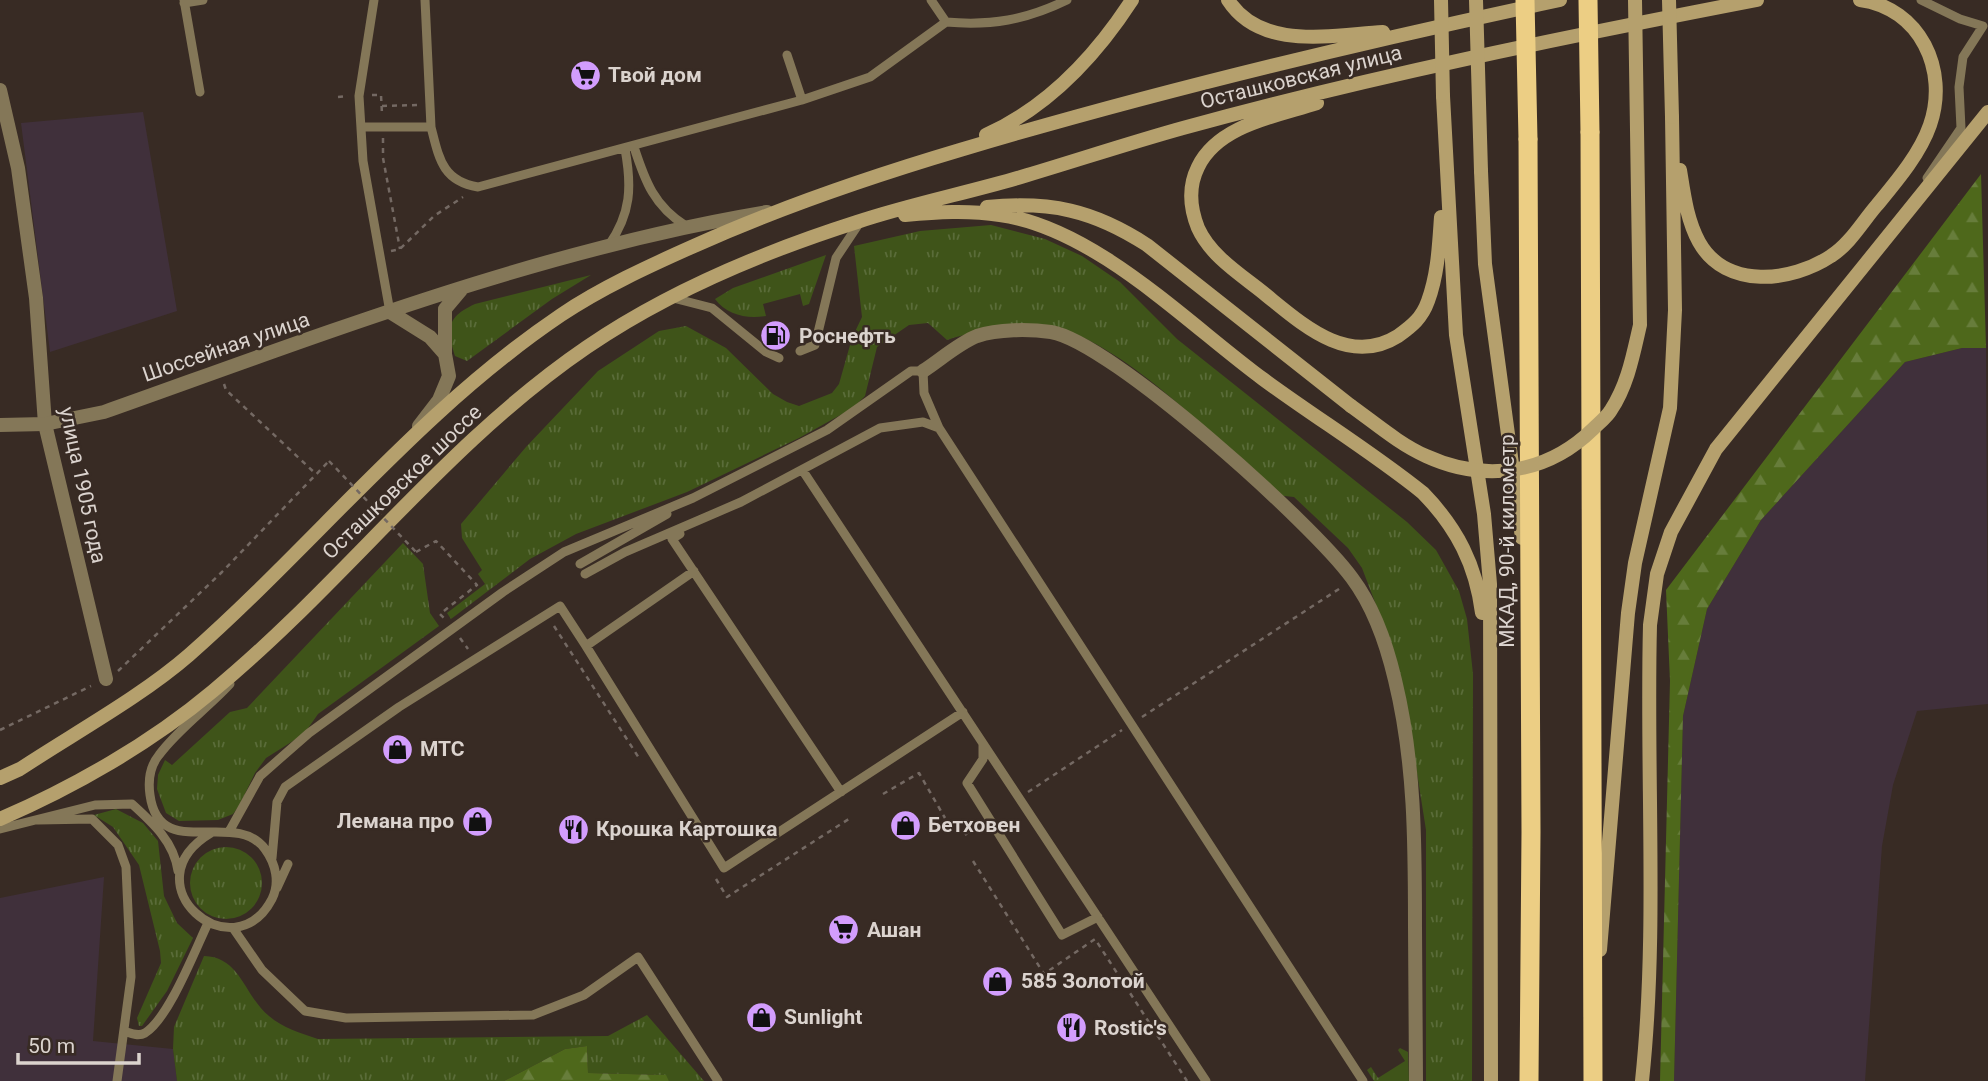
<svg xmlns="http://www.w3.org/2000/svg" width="1988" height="1081" font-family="Roboto,sans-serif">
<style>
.industrial{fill:#40303b}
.grass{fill:url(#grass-tufts)}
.forest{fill:url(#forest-firs)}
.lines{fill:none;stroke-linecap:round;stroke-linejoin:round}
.path{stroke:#746963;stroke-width:2.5;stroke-dasharray:5 5;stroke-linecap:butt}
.service{stroke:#847758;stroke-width:9}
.minor{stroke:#847758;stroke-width:14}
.tertiary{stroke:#847758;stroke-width:14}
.secondary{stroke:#b5a06d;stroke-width:14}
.trunk{stroke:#ecce84;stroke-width:19}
.path-bridge{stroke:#746963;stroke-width:2.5;stroke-dasharray:5 5;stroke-linecap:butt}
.secondary-bridge{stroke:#b5a06d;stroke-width:14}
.trunk-bridge{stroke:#ecce84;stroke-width:19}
.labels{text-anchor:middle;stroke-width:5;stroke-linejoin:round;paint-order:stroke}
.poi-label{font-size:21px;font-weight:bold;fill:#dbd3ce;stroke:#382b24;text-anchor:start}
.street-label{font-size:21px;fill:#dbd3ce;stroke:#382b24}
</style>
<defs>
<pattern id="grass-tufts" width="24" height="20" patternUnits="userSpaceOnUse" patternTransform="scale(1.75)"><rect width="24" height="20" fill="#3f5419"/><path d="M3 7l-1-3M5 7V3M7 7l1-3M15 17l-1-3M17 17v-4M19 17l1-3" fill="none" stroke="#5a6c39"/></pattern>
<pattern id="forest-firs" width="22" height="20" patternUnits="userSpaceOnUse" patternTransform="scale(1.75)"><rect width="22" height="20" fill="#4e681b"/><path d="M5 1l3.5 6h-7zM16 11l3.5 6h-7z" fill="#677d3b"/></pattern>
</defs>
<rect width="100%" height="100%" fill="#382b24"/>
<path class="industrial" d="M 143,112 L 177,311 L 50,352 L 21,123 Z
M 1962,348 L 1986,348 L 1988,704 L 1917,711 L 1893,785 L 1882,846 L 1865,1081 L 1674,1081 L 1683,716 L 1707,609 L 1761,520 L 1905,362 Z
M 104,877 L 93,1041 L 173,1049 L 177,1081 L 0,1081 L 0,898 Z"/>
<path class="grass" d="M 991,225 L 1045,239 L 1082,256 L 1120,282 L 1177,339 L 1407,522 L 1436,550 L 1459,591 L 1467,619 L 1473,674 L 1472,1081 L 1426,1081 L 1426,830 L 1414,754 L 1378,610 L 1362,568 L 1348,548 L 1294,497 L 1275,495 C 1219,441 1122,339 1046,325 C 1022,321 970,332 947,340 L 928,323 L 909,325 L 877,347 L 865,396 L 853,408 L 799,438 L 687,492 L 576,534 L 530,559 L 451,619 L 447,613 L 485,584 L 478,574 L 482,570 L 462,538 L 461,524 L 526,447 L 598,371 L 659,331 L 686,326 L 726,348 L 773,394 L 787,402 L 799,406 L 832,393 L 839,384 L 852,338 L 862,317 L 854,246 L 920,231 Z
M 826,255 L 809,304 L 803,306 L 800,294 L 763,304 L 766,316 C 746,319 727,315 715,299 L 733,288 Z
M 591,275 L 552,299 L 467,361 L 455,356 C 446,328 447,317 475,304 Z
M 403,543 L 423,564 L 430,613 L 439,626 L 318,714 L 304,734 L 266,758 L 255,773 L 239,806 L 233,814 L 218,820 L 179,821 L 166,813 L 157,789 L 158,775 L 165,760 L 172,765 L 230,712 L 247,708 Z
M 116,809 L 143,823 L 158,841 L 164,896 L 177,923 L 193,938 L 167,991 L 142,1026 L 139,1026 L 137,1018 L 161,963 L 160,951 L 139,865 L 113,827 L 94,815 Z
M190 883a36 36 0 1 1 72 0a36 36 0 1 1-72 0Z
M 204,956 C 241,957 244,996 269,1016 C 283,1028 300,1033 318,1039 L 608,1036 L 647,1015 L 704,1081 L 669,1081 L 665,1075 L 588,1073 L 587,1046 L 565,1049 L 504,1081 L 177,1081 L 173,1049 L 174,1027 Z
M 1400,1048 L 1408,1052 L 1409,1081 L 1374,1081 L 1367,1070 L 1371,1067 L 1378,1078 L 1405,1061 L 1398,1050 Z"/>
<path class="forest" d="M 1981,174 L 1986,348 L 1962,348 L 1905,362 L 1761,520 L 1707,609 L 1683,716 L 1674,1081 L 1660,1081 L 1670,681 L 1666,590 Z
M 587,1046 L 588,1073 L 666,1075 L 669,1081 L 504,1081 L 565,1049 Z"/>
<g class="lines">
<path class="path" d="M 372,95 L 381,95 L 382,114
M 338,97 L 348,96
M 382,106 L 417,105
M 383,138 L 383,158 L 400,249
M 391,251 L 400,249 L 434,216 L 463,197
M 224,384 L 226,390 L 316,474
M 416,552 L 436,541 L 477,585 L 440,614 L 445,619
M 554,626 L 639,758
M 460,638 L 468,649
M 118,671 L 222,572 L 329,461
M 1142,717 L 1342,587
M 0,730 L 91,686
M 1028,792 L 1122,730
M 883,794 L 919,773 L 945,818
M 965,835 L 978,823
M 973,861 L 1044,974 L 1095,939 L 1187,1081
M 716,879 L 727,897 L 852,817"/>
<path class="service" d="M 184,0 L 200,92
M 374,0 L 359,96 L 363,161 L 390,312
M 425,0 L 431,127
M 931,0 L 946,22
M 1921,0 L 1960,19 L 1983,26 L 1963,57 L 1959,87 L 1961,128 L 1927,178
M 184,3 L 203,0
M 802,100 L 870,77 L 946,22 C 991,26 1026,20 1067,0
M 361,127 L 431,127 C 439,158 442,181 478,187 L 802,100 L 787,55
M 634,147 C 645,181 654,206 686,226
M 609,245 C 631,213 632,187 625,149
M 673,298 L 712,308 L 766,352 L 779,358
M 800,351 L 815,345 L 836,258 L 860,222
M 803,471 L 1206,1081
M 680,534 L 672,539 L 841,792
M 580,564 L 667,514
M 694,571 L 586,646 L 724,868 L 963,712
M 585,574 L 625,552 L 741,502 L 880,428 L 923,422 L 939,428
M 983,745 L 983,759 L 967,783 L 1062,935 L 1098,917
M 38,820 L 92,819 L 118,845 L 126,867 L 131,977 L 117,1081
M 0,829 L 95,805 L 132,804 C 153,823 174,842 178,871
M 230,830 L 260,776 L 309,733 L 503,592 L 564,552 L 693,498 L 827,430 L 911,371 L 923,371 L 924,393 L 939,428 L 1363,1081
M 211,833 C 127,883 233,974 272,899 C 280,883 276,864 265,849 C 235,808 159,863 150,795 C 148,781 150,766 159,755 C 178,729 208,708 230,684
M 272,858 L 277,802 L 285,787 L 399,707 L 560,606 L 586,646
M 277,888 L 288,864
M 233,928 L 262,970 L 305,1011 L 346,1018 L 533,1015 L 584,995 L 638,957 L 718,1081
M 124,1031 C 130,1033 138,1037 145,1033 C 169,1018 195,950 208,923"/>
<path class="minor" d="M 0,90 L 18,168 L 36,298 L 45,424 L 106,679
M 923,371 C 940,360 959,343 977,336 C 998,329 1029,329 1051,332 C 1111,342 1313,524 1352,578 C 1373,606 1387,646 1395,680 C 1415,762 1415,844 1415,927 C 1415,979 1416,1030 1416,1081"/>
<path class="tertiary" d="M 390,312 L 430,337 L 445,354
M 0,425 L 45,424 L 104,412 C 321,335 539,250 767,212
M 419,426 L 439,400 L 449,376 L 445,354 L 445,309 L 461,290"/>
<path class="secondary" d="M 1228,0 C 1261,51 1331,35 1383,32
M 1443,96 L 1456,335 L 1484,514 L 1490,584 L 1491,1081
M 1317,103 C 1277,116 1218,125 1198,167 C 1188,187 1190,208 1198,228 C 1211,257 1243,276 1266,295 C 1303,325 1349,367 1398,336 C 1412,326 1422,318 1428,301 C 1438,274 1439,245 1441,217
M 986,135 C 1048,107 1095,57 1132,0
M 1680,170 C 1684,195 1687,220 1699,242 C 1726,290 1792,282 1831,256 C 1850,244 1863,221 1877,205 C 1896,182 1920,154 1930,125 C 1949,70 1920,8 1860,0
M 1481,171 L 1485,264 L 1522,538
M 987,207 C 1050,201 1093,210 1147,245 L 1351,406
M 905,215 C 937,212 968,210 1000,215 C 1095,228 1188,324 1263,379 C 1316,418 1372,452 1423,493 C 1457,528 1476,565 1482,613
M 0,778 L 20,769 C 73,734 142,696 189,655 C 315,544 420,410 561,315 C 601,288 649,266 694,246 C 781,207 869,177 960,150 C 1157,91 1358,43 1560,0
M 0,819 C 74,787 151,743 213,691 C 344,583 446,443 587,347 C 669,291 763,252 857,222 C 911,204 967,193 1021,177 C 1075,161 1129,143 1183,128 C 1372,76 1565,37 1757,0
M 1600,950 L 1628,613 L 1635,563 L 1670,408 L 1675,310 L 1672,117
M 1642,1081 C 1658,930 1646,777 1650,625 L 1657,574 L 1671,532 L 1716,449 L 1988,112"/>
<path class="trunk" d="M 1590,132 L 1593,1081
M 1528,139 L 1531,832 L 1529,1081"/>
<path class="path-bridge" d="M 329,461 L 416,552"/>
<path class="secondary-bridge" d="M 1441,0 L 1443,96
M 1476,0 L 1481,171
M 1669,0 L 1672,117
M 1351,406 C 1375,423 1399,444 1426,456 C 1485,483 1547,474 1593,429 C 1599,423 1607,417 1611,410 C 1628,384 1633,355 1640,325 L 1635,0"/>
<path class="trunk-bridge" d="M 1525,0 L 1528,139
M 1588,0 L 1590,132"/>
</g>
<defs>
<symbol id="supermarket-disc" viewBox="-11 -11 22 22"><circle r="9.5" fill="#d29dfd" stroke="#382b24"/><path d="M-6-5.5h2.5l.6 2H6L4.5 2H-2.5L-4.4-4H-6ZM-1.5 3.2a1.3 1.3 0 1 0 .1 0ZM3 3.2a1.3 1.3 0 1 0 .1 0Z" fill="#111"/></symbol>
<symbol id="fuel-disc" viewBox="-11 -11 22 22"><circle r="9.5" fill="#d29dfd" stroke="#382b24"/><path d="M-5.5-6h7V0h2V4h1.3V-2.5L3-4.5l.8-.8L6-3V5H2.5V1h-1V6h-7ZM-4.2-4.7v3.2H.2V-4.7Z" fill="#111"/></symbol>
<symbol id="shop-disc" viewBox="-11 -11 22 22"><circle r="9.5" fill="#d29dfd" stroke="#382b24"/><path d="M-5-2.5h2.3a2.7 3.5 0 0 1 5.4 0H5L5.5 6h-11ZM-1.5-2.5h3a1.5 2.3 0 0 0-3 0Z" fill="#111"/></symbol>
<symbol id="restaurant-disc" viewBox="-11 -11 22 22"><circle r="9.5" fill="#d29dfd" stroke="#382b24"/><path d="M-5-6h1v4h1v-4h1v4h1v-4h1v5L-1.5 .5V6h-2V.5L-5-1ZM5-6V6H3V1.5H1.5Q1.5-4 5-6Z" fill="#111"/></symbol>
</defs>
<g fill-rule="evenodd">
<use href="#supermarket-disc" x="568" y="58" width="35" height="35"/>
<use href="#fuel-disc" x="758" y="318" width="35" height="35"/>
<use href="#shop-disc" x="380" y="732" width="35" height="35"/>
<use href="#shop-disc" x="460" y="804" width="35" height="35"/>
<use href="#shop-disc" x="888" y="808" width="35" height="35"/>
<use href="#restaurant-disc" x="556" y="812" width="35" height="35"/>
<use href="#supermarket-disc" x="826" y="912" width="35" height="35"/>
<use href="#shop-disc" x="980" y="964" width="35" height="35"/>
<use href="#shop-disc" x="744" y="1000" width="35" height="35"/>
<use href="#restaurant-disc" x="1054" y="1010" width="35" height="35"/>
</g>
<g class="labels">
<g class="poi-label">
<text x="608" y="82">Твой дом</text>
<text x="799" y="343">Роснефть</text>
<text x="420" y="756">МТС</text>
<text x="454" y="828" text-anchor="end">Лемана про</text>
<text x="928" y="832">Бетховен</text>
<text x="596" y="836">Крошка Картошка</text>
<text x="867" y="937">Ашан</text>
<text x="1021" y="988">585 Золотой</text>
<text x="784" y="1024">Sunlight</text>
<text x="1094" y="1035">Rostic's</text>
</g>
<g class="street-label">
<text transform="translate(1301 77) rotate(-14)" y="7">Осташковская улица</text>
<text transform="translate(226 347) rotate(-19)" y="7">Шоссейная улица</text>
<text transform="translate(402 482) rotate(-44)" y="7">Осташковское шоссе</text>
<text transform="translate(83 485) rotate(78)" y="7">улица 1905 года</text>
<text transform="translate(1507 541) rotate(-90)" y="7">МКАД, 90-й километр</text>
</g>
</g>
<path d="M18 1053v10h121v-10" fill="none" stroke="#dbd3ce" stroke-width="3.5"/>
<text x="28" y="1053" font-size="21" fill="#dbd3ce" stroke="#382b24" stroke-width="5" paint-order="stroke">50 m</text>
</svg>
